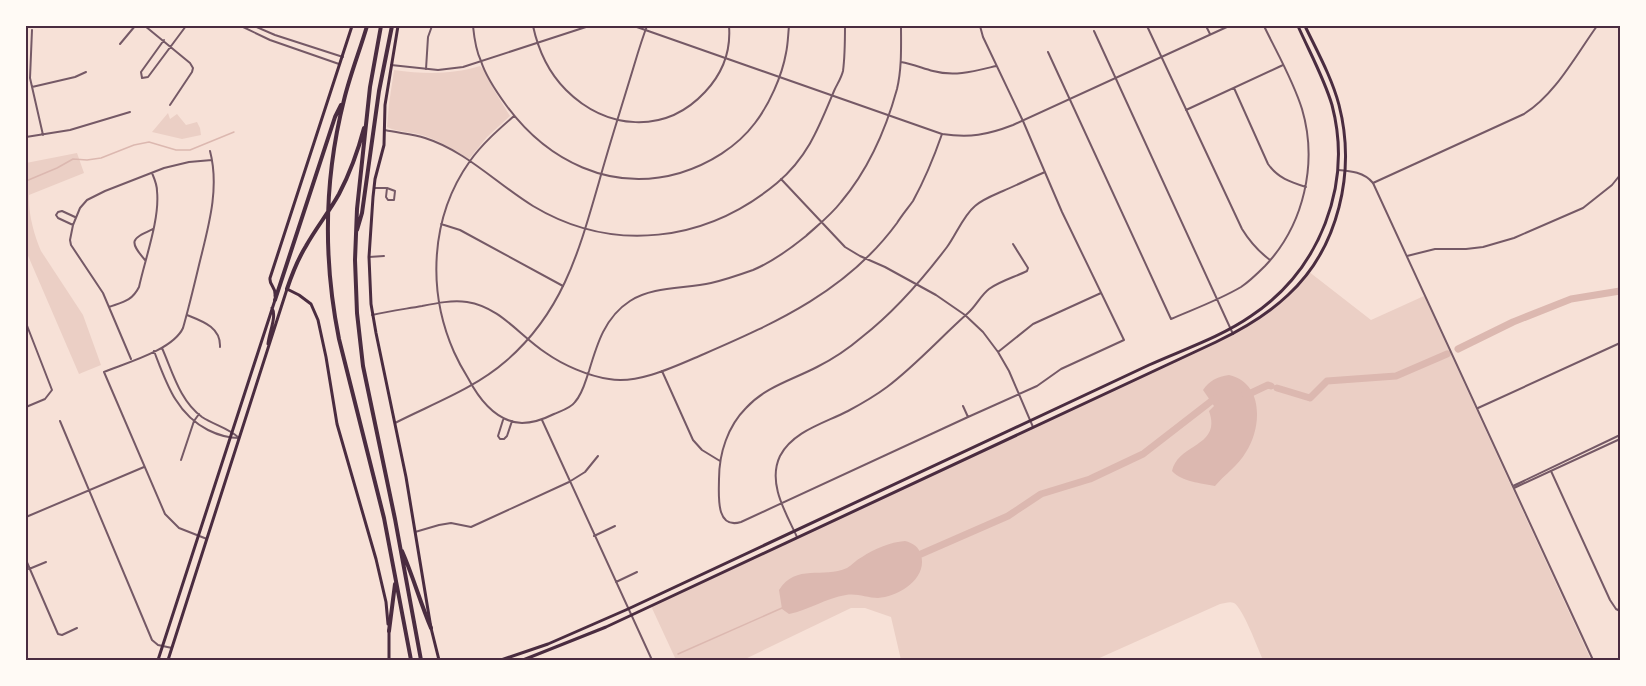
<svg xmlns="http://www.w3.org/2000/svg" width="1646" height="686" font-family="'Sofia Sans Condensed',sans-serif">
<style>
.green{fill:#ebcfc5}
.water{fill:#dcb8b0}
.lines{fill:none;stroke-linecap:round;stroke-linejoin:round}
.stream{stroke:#dcb8b0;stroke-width:1.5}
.river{stroke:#dcb8b0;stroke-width:7}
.minor{stroke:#755966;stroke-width:2}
.tertiary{stroke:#755966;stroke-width:2}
.secondary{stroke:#4a2c40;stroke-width:3}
.primary{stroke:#4a2c40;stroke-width:3}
.motorway{stroke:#4a2c40;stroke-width:4}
.neatline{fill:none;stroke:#4a2c40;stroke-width:2}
</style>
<rect width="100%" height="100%" fill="#f7e1d7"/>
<path class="green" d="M 480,66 L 483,69 L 494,90 L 510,116 L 487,137 L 469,159 C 455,150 441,142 425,136 C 414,132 397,132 387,127 L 389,104 L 394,70 C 424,74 450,75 480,66 Z
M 168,113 L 170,119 L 177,114 L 186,125 L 197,122 L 200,128 L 201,135 L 182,139 L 152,132 Z
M 77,153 L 84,173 L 29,195 C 28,213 34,235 41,251 L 83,315 L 101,365 L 79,374 L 26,251 L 26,163 Z
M 1308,271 L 1371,320 L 1424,296 L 1591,660 L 1263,660 C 1258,649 1243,608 1234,603 C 1230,601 1225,603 1220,604 L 1095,660 L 901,660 L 891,617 L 865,608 L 851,608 L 743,660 L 676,660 L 651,606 L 1233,334 L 1264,315 L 1289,294 Z"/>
<path class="water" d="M 1229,375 C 1264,383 1262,427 1246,452 C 1238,466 1225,474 1215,486 C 1201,483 1182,482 1172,471 C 1178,443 1222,447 1209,411 L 1214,406 L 1203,390 C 1210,380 1217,377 1229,375 Z
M 905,541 C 913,543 919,547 921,555 C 928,579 898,597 878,598 C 867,598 857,593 846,595 C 826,598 809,610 789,614 L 782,609 L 779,590 C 796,563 823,579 847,568 C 852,565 856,560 862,557 C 874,549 890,542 905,541 Z"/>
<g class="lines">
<path class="stream" d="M 26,181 L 57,168 L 73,159 L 87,160 L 101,158 L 134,145 L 149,142 L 176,150 L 190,150 L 234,132
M 678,654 L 782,608"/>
<path class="river" d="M 1458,349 L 1513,322 L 1571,299 L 1620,291
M 1277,388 L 1310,398 L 1327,381 L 1396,376 L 1447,354
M 1245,394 L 1251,393 L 1268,385 L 1271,386
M 921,554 L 1008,516 L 1041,494 L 1090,479 L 1143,454 L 1214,399 L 1216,398"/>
<path class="minor" d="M 145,26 L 190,63 L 193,68 L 192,72 L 170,105
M 473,26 C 474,36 476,51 481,61 C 485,74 498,94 506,105 C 547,161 611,193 680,173 C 709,164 737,147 755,123 C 769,105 782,76 786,53 C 788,44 788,35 789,26
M 533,26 C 538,49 549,73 566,90 C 606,130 665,135 705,92 C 722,74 731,51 729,26
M 1147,26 L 1242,229 C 1250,242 1258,251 1270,260
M 1206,26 L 1210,34
M 32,30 L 30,78 L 43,135
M 1094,31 L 1233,334
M 164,40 L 141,72 L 142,78 L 148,77 L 186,26
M 120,44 L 135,26
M 1048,52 L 1171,319 C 1194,309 1219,300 1241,287 C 1250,281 1258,273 1265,266 C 1304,225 1318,163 1302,109 C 1293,80 1277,53 1264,26
M 901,62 C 912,64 922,68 933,71 C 955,77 975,71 996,66
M 426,69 L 428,37 L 432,26
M 32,87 L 75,77 L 86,72
M 1234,88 L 1268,164 C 1278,178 1290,182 1306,187
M 1186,110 L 1283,65
M 514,116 C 498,130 482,144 470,161 C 430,217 427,291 454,352 C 458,361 463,370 468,378 C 479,399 497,422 522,423 C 534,423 544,419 554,414 C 561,411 571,408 575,402 C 583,393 585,382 589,371 C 597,344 605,317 630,301 C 653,286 685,289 711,283 C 724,280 739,275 753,270 C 772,262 790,249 806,236 C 818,225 831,215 841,202 C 868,170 886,129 897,89 C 902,68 901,46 901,26
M 385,130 C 398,133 413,134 425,138 C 466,151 497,184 533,206 C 613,254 706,242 777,183 C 808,157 819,127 834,91 C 837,84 841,79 843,71 C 845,56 845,40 845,26
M 26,137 L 70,130 L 130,112
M 781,179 L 845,247 L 860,256 L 885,267 L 936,295 L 965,315 L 983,332 L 998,352 L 1009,371 L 1033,427
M 1373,183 L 1524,114 C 1555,95 1576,55 1597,26
M 374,188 L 386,188
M 387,188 L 395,191 L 394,200 L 388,200 L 386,197 Z
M 441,224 L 460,230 L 563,286
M 73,225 L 58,218 L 56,215 L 58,212 L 62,211 L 75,217
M 1407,256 L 1435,249 L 1466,249 L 1483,247 L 1514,238 L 1583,208 L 1612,185 L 1620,175
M 369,257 L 384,256
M 145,260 C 128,240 132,239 153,229
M 109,307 C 123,302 132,301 139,287 C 145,259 160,219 157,191 C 157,184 154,178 152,173
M 187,315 C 202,321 221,327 220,347
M 372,315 C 389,311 405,309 422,306 C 437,303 452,300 467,302 C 500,307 519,335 546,353 C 563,365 588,376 609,379 C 638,385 678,365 704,354 C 778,322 848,290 897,223 C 902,215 908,208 913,201 C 925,179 934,157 942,134
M 26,323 L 52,390 L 45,399 L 26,407
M 162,348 C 173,373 180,401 202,417 C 214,425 229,428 239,438
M 154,351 C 166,382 176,414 208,430 C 218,435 228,438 239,438
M 998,352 L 1033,324 L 1101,293
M 131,359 L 103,293 L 71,245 L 70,240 L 73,225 L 80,208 L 87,200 L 105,191 L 164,168 L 189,162 L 212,160
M 662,371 L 693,440 L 702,450 L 720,461
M 963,406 L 968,417 L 1037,386 L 1061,369 L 1124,340 L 1062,212 L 1023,121 L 983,37 L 980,26
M 1478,408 L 1620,343
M 968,417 L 741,522 C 715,530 719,494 719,479 C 719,453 728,426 746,408 C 765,387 792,380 817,367 C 833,359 848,349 862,337 C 894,312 922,280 947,247 C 956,235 963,216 975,206 C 983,199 994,195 1003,191 C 1017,185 1031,178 1045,172
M 503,420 L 498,436 L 500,439 L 504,439 L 507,436 L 512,421
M 542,420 L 652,660
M 60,421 L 152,640 L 158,645 L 172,648
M 181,460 L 194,421 L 199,414
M 1551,471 L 1610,600 L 1616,609 L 1620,611
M 26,517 L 144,467
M 415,532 L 439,525 L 451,523 L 471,527 L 569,482 L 585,472 L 598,456
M 594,536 L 615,526
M 797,537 C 786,513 767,483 780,456 C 793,431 825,423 848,411 C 861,404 875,396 887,387 C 916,365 941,337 968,313 C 976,306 981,295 989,289 C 1000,281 1015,277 1027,271 L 1028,268 L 1013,244
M 207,539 L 179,528 L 165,514 L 104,372 C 126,363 173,350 183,328 C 189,307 194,286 199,265 C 208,228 220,189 210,151
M 26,560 L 58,634 L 62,635 L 77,628
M 29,569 L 46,562
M 616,582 L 637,572"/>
<path class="tertiary" d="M 241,26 L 270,40 L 339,64
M 254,26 L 275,35 L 343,57
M 634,26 L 942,134 C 970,138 987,135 1013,125 L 1229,26
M 391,65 L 438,70 L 463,67 L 589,26
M 1338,170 C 1351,171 1364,172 1373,183 L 1593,660
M 395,423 C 432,404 474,389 506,361 C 563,312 579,251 599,182 C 608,149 619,115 629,82 C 635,63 640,44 647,26
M 1513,486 L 1620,435
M 1514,488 L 1620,439"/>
<path class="secondary" d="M 398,26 L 385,105 L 384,145 L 375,179 L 373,197 L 369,257 L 371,304 L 376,333 L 406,477 L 431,628 L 439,660
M 287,289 L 299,295 L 311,304 L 318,320 L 326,357 L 337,424 L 376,559 L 386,602 L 388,624
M 275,296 C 276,286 269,286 270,278 L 352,26
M 389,660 L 389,630
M 501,660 L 548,644 L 628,609 L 1149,365 C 1182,350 1221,337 1251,316 C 1320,270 1353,185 1332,105 C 1324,78 1309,51 1298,26
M 523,660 L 606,627 L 1216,342 C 1243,329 1267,315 1288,295 C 1339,248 1356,171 1339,105 C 1332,78 1317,51 1305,26"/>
<path class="primary" d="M 268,344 C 269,333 277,316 272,308
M 158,660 L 275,300
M 168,660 L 287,289"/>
<path class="motorway" d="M 367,26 C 360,50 350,75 344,100 C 324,179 323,259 339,339 L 384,518 L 411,660
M 381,26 L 370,87 L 357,209 L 355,260 L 357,313 L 363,366 L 395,519 L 421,660
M 357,230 L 362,213 L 379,91 L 392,26
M 287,289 C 292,274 298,259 306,246 C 316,228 329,212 339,194 C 350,173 358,151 364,128
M 275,300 L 335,117 L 341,105
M 402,551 C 413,576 420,602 431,628
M 389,631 L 395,584"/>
</g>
<rect width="1646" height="686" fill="none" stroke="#fffaf5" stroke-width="54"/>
<rect x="27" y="27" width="1592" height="632" class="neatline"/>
</svg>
